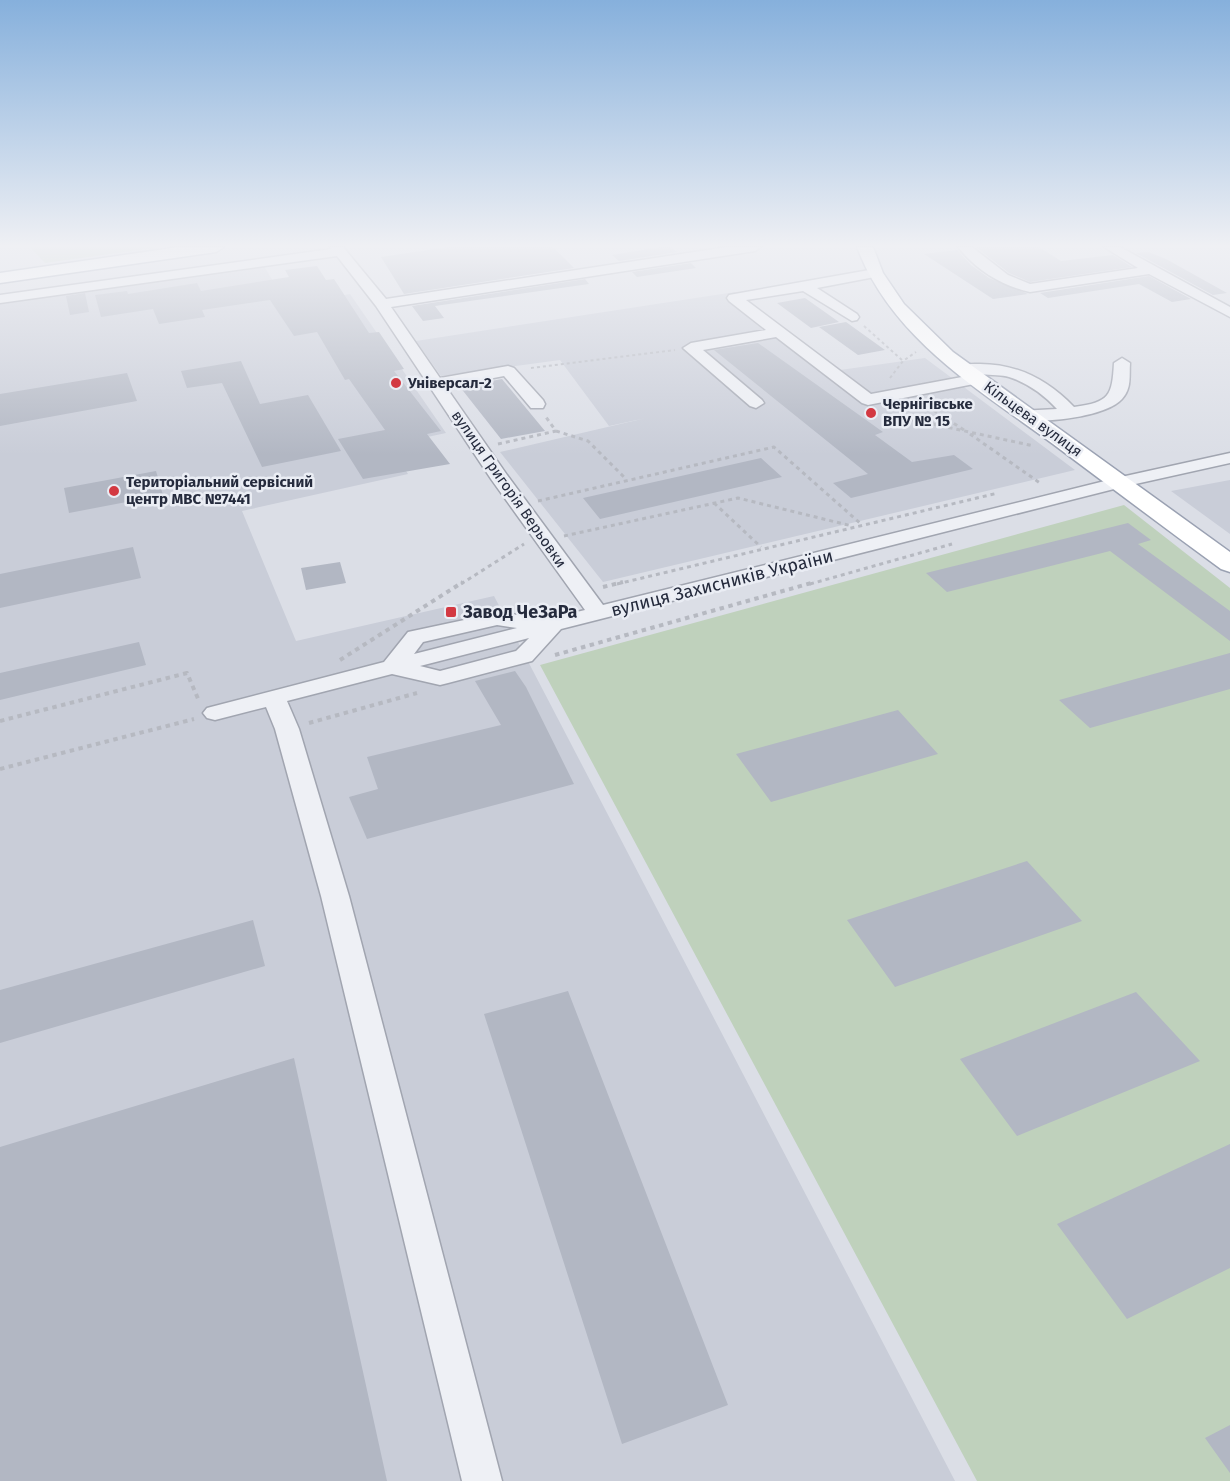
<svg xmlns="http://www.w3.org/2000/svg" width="1230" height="1481" font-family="'Fira Sans',sans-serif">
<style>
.built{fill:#c9cdd8}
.green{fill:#bfd1bc}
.building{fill:#b2b7c3}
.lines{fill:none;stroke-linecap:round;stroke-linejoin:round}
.minor-casing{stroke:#a1a5b0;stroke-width:3}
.major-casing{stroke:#9aa1b2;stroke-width:3}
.path-far2{stroke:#b6b9c1;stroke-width:2;stroke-dasharray:3 3;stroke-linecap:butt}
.path-far1{stroke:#b6b9c1;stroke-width:3;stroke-dasharray:4 4;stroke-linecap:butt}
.path{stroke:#b6b9c1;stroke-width:4;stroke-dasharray:4.5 4.5;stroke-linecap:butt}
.minor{fill:#eef0f5;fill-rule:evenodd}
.major{fill:#fff;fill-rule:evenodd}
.poi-dot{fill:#d33942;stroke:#eaedf4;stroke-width:2}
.labels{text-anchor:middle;stroke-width:5;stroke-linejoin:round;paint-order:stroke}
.far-poi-label{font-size:15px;font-weight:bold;fill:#252b3d;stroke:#eaedf4;text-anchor:start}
.far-street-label{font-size:15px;fill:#252b3d;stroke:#eaedf4}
.street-label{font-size:18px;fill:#252b3d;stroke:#eaedf4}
.poi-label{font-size:18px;font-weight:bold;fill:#252b3d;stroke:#eaedf4;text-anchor:start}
</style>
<rect width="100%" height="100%" fill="#dbdee6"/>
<path class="built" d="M 264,266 L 287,305 L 350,294 L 446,433 L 390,445 L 408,474 L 242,511 L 296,641 L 494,596 L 955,1481 L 0,1481 L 0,303 Z
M 735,292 L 840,370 L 925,358 L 1075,470 L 603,582 L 500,452 L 646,418 L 609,426 L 560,360 L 441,376 L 416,341 Z
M 1230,480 L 1230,534 L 1171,491 Z"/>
<path class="green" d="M 30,247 L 160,247 L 45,263 Z
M 1124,505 L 1230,588 L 1230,1481 L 977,1481 L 540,665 Z"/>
<path class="building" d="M 448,247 L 553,247 L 574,268 L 404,294 L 381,257 Z
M 661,247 L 671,247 L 677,252 L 619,261 L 612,255 Z
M 976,247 L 1039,247 L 1061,261 L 1113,255 L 1132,267 L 1030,282 L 1009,273 Z
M 957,250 L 971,265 L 989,278 L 1028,294 L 993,299 L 924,254 Z
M 1148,252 L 1166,259 L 1227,293 L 1213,295 L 1136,253 Z
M 691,263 L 696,268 L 637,277 L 632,272 Z
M 317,266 L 326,280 L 334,279 L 369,333 L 379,332 L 404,369 L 394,371 L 441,431 L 427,434 L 450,464 L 363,479 L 338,439 L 385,430 L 349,379 L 345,380 L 317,332 L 294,336 L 270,300 L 202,310 L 205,317 L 159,324 L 153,309 L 101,317 L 95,295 L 127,291 L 128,294 L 197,283 L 201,291 L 289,277 L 285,270 Z
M 1149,276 L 1191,299 L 1172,302 L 1139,284 L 1048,298 L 1040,293 Z
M 585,279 L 589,284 L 435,306 L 444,318 L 423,321 L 412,306 Z
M 85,293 L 89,312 L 70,315 L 66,296 Z
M 805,298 L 839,322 L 811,328 L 777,303 Z
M 846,322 L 885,350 L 858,355 L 819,327 Z
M 758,343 L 883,432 L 875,435 L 912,462 L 954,455 L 973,469 L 851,498 L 833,483 L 868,474 L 714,350 Z
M 241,361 L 260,404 L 308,395 L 341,451 L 262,467 L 222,383 L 187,388 L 181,371 Z
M 127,373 L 137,401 L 0,426 L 0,394 Z
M 502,379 L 545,431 L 501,439 L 460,387 Z
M 761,458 L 782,477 L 600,519 L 583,498 Z
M 156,471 L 163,495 L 69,513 L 64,488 Z
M 1128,523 L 1151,540 L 1138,544 L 1230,611 L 1230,641 L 1110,551 L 947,592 L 926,573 Z
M 133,547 L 141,578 L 0,608 L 0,574 Z
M 340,562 L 346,583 L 306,590 L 301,568 Z
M 139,642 L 146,665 L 0,700 L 0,673 Z
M 1230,653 L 1230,689 L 1090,728 L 1059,700 Z
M 515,671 L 526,687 L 574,784 L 367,839 L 349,797 L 378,789 L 367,757 L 501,725 L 475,681 Z
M 898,710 L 938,754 L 771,802 L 736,754 Z
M 1027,861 L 1082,921 L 895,987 L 847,920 Z
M 253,920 L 265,966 L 0,1043 L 0,990 Z
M 568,991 L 728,1405 L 622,1444 L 484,1014 Z
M 1136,992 L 1200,1061 L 1017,1136 L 960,1059 Z
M 294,1058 L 387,1481 L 0,1481 L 0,1147 Z
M 1230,1144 L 1230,1268 L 1127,1319 L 1057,1224 Z
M 1230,1425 L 1230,1473 L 1205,1438 Z"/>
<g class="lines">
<defs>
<path id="minor" d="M 330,247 L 343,247 L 386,299 L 727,247 L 761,247 L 755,251 L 391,307 L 440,378 L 508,366 L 514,368 L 543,400 L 545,404 L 543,408 L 531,408 L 504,376 L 446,387 L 507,475 L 603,605 L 1121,477 L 1230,453 L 1230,463 L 1122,487 L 561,629 L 532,661 L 448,683 L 440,685 L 392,674 L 287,701 L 299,729 L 349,896 L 502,1481 L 462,1481 L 321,896 L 275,729 L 266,707 L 215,720 L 207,718 L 203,713 L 207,708 L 384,662 L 408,632 L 497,613 L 552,618 L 585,610 L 491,479 L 376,306 L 337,256 L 0,303 L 0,295 L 331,249 ZM 497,625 L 517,628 L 414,654 L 423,642 ZM 529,638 L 516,651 L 440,671 L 420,666 Z
M 958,247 L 972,247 L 1008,275 L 1030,284 L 1138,268 L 1104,247 L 1120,247 L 1230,307 L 1230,317 L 1149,274 L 1030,292 C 1002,286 976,270 958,247 Z
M 875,269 L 880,270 L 882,273 L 880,276 L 817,288 L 857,314 L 859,317 L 857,320 L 852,321 L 803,291 L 746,300 L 871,394 L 978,374 L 986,379 L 984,382 L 868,405 L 862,403 L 776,337 L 703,350 L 762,400 L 764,403 L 756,408 L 750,406 L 683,348 L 691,343 L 766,330 L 729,301 L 727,298 L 729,295 Z
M 1122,358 L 1130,363 C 1129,376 1132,388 1122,399 C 1106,417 1042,424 1019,419 L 1017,415 L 1019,411 L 1057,409 C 1044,395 1028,383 1009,377 C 996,373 965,377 958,369 C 963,363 972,364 980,364 C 1018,364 1048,380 1074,407 C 1110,402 1112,396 1114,363 Z"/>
<path id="major" d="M 179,247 L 224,247 L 216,252 L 0,283 L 0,273 Z
M 857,247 L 873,247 L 883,273 L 904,304 L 953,352 L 1230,552 L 1230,572 L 1221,569 C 1165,528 1109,486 1053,444 C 978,389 891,338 857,247 Z"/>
</defs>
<use href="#minor" class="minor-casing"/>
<use href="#major" class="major-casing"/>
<path class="path-far2" d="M 864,326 L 903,361
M 531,368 L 675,350
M 890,378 L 903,361 L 916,352"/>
<path class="path-far1" d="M 927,406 L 964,430
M 886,414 L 1034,446
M 556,431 L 588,441 L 626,479
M 970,434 L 1040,483
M 498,444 L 556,431 L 546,417
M 538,501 L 774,447 L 861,524
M 714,503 L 761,547
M 564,536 L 738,498 L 852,526
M 461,584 L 524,544
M 617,584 L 998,493
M 810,584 L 952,544"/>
<path class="path" d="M 603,587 L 623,582
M 555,655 L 815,582
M 340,660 L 463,582
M 0,721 L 187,673 L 199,701
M 309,723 L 417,693
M 0,769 L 194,719"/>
<use href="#minor" class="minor"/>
<use href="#major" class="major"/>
</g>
<linearGradient id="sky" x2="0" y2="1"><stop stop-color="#86b0dc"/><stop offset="0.54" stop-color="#eff0f4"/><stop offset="1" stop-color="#eff0f4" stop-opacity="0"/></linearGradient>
<rect width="1230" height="455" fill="url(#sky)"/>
<g class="poi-dot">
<circle cx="396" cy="383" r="6"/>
<circle cx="871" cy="413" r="6"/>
<circle cx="114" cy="491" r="6"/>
<rect x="445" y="606" width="12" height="12" rx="3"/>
</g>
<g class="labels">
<g class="far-poi-label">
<text x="408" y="388">Універсал-2</text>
<text x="883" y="409">Чернігівське<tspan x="883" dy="17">ВПУ № 15</tspan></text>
<text x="126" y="487">Територіальний сервісний<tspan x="126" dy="17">центр МВС №7441</tspan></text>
</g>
<g class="far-street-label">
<text transform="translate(1033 419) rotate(36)" y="5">Кільцева вулиця</text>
<text transform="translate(509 489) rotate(55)" y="5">вулиця Григорія Верьовки</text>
</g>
<g class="street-label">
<text transform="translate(722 583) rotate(-14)" y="6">вулиця Захисників України</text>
</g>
<g class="poi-label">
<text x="463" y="618">Завод ЧеЗаРа</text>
</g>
</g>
</svg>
